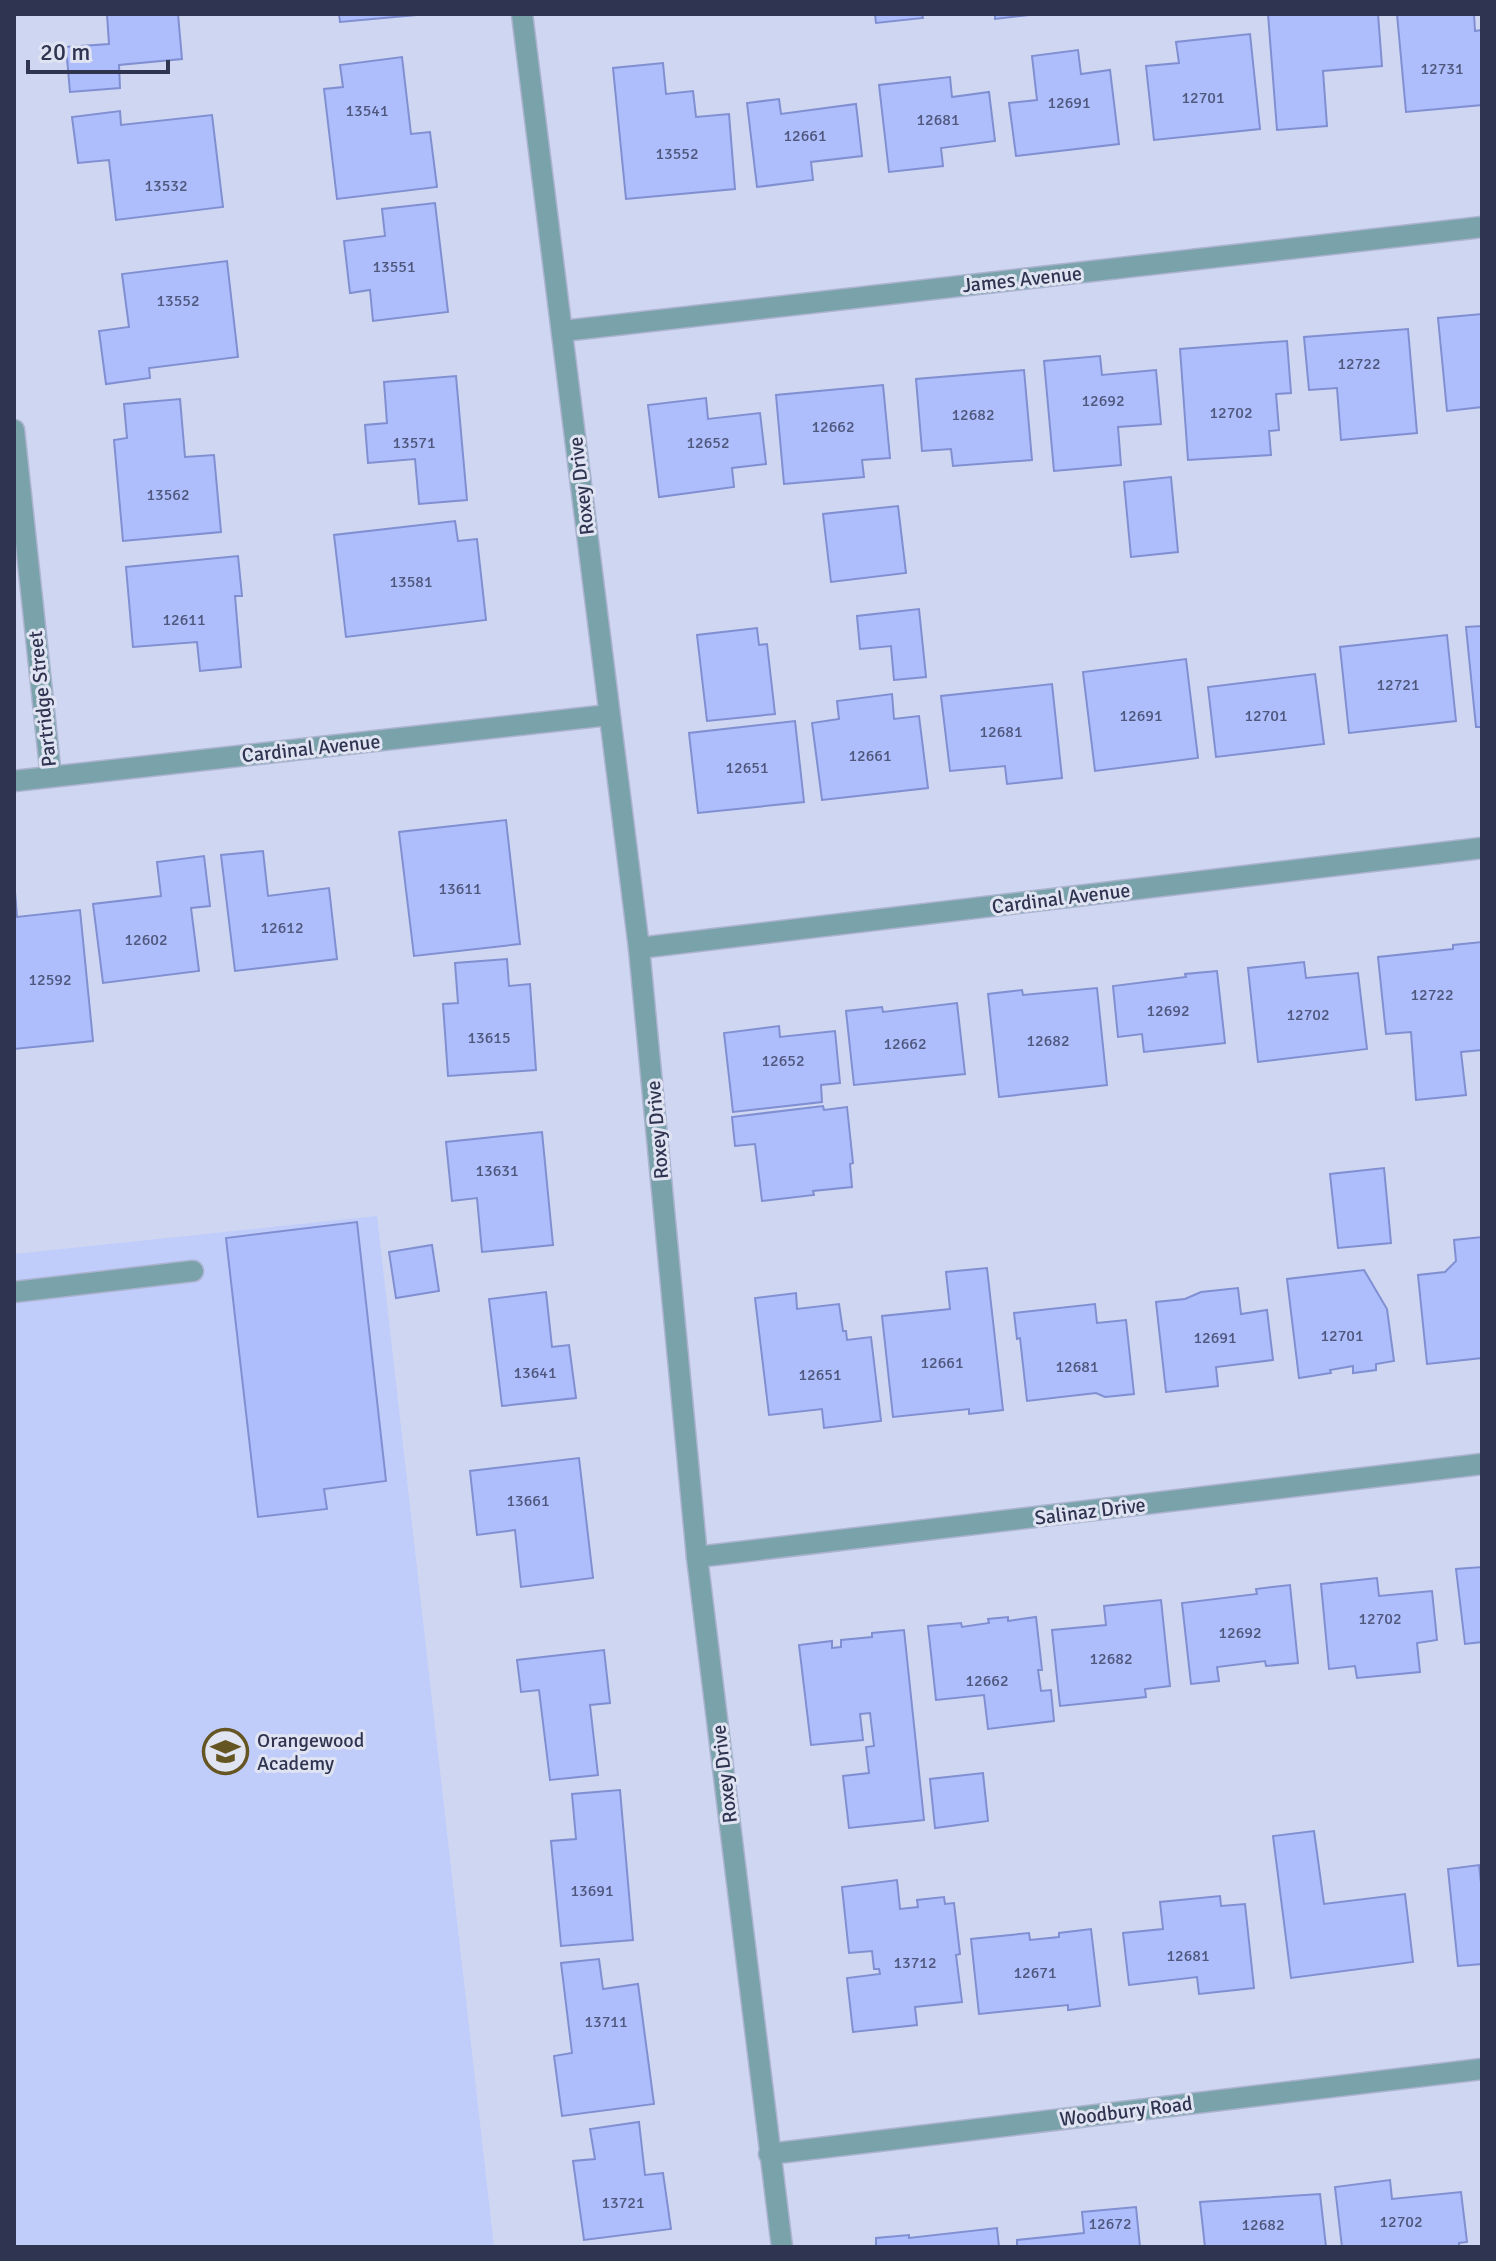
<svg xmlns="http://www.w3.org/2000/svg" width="1496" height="2261" font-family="Signika,sans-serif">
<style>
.built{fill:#c0ccfa}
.building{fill:#aebefd;stroke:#808fd1;stroke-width:2}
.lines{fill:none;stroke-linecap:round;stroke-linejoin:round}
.service-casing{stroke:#abb3cf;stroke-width:23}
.minor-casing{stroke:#abb3cf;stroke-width:23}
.tertiary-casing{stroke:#abb3cf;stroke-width:23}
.service{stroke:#7aa2ab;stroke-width:20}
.minor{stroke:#7aa2ab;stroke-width:20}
.tertiary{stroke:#7aa2ab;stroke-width:20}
.labels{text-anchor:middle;stroke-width:6;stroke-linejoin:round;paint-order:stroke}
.number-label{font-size:16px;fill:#4f577c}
.street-label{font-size:20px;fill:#2f3551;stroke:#e0e4f2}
.poi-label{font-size:20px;fill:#2f3551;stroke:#e0e4f2;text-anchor:start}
</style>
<rect width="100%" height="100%" fill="#ced6f2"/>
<path class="built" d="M 377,1216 L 494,2247 L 14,2247 L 14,1254 Z"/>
<path class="building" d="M 107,14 L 178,14 L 182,59 L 119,65 L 120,88 L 70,92 L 66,47 L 109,44 Z
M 339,14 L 416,14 L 416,15 L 340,22 Z
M 875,14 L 922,14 L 923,18 L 876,23 Z
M 995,14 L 1038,14 L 995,19 Z
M 1268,14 L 1378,14 L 1382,66 L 1323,71 L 1327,126 L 1277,130 Z
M 1397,14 L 1474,14 L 1475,31 L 1482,30 L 1482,105 L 1406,112 Z
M 1250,34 L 1260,129 L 1154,140 L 1146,66 L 1179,63 L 1176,42 Z
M 1078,50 L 1081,74 L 1110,70 L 1119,144 L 1016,156 L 1009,103 L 1037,100 L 1032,56 Z
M 402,57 L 411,134 L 430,132 L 437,187 L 337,199 L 324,89 L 343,87 L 340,65 Z
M 663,63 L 666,94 L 693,91 L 696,117 L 729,114 L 735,189 L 626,199 L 613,68 Z
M 950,77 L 952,97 L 989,92 L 995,141 L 941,148 L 943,166 L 889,172 L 879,85 Z
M 779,99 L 781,114 L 856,104 L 862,156 L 811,162 L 813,180 L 757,187 L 747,103 Z
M 120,111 L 121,125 L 212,115 L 223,207 L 116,220 L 109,160 L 78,163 L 72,117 Z
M 435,203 L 448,312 L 373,321 L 370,290 L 350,293 L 344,241 L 385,236 L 382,209 Z
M 227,261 L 238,357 L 149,368 L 150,378 L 106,384 L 99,331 L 129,327 L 122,274 Z
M 1482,314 L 1482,407 L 1447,411 L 1438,318 Z
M 1408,329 L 1417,433 L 1341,440 L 1337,388 L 1309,390 L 1304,337 Z
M 1287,341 L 1291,393 L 1276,394 L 1279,430 L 1269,431 L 1271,455 L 1188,460 L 1180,349 Z
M 1100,356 L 1102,375 L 1156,370 L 1161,424 L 1118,427 L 1121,465 L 1054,471 L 1044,361 Z
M 1024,370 L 1032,460 L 953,466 L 951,449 L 922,451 L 916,379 Z
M 456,376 L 467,500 L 419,504 L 415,459 L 368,463 L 365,425 L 387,423 L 384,382 Z
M 883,385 L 890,458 L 862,460 L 864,477 L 784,484 L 776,395 Z
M 706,398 L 708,419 L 760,413 L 766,464 L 732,468 L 734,487 L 659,497 L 648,405 Z
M 180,399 L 185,457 L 214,455 L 221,532 L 123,541 L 114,440 L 127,438 L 124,404 Z
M 1171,477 L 1178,552 L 1131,557 L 1124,482 Z
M 898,506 L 906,573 L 831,582 L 823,514 Z
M 455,521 L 458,541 L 477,539 L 486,620 L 346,637 L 334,535 Z
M 238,556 L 242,596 L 235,596 L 241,667 L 200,671 L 197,642 L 133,647 L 126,567 Z
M 919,609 L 926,677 L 894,680 L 891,646 L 860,649 L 857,616 Z
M 1482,626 L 1482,727 L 1476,727 L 1466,627 Z
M 757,628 L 759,645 L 767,644 L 775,714 L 707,721 L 697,635 Z
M 1447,635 L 1456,721 L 1349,733 L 1340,647 Z
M 1186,659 L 1198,758 L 1095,771 L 1083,672 Z
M 1315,674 L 1324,744 L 1216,757 L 1208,687 Z
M 1052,684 L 1062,778 L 1007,784 L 1005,766 L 950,771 L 941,696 Z
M 892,694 L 894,719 L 919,716 L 928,788 L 822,800 L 812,723 L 839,719 L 837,701 Z
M 795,721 L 804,802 L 698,813 L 689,733 Z
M 506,820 L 520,944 L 414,956 L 399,832 Z
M 263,851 L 268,896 L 329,888 L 337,959 L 235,971 L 221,855 Z
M 204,856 L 210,906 L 191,908 L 199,971 L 103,983 L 93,904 L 161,896 L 157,862 Z
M 14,879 L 17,917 L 80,910 L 93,1041 L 14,1049 Z
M 1482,942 L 1482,1050 L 1461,1052 L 1466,1095 L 1416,1100 L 1411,1032 L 1386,1034 L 1378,957 L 1453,949 L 1453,945 Z
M 507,959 L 509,986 L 530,984 L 536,1070 L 448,1076 L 443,1004 L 458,1003 L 455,963 Z
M 1304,962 L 1306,978 L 1358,973 L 1367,1049 L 1258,1062 L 1248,968 Z
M 1217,971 L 1225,1043 L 1144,1052 L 1142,1034 L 1118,1037 L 1113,986 L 1186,977 L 1185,974 Z
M 1097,988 L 1107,1085 L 999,1097 L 988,994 L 1022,990 L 1023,995 Z
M 957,1003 L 965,1074 L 854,1085 L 846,1011 L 882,1007 L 883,1012 Z
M 779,1026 L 780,1037 L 835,1031 L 840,1083 L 821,1085 L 822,1102 L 733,1112 L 724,1033 Z
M 823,1106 L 824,1110 L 847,1107 L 853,1163 L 850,1164 L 852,1187 L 813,1191 L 814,1195 L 762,1201 L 755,1144 L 735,1146 L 732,1117 Z
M 542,1132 L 553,1245 L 482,1252 L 477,1198 L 452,1201 L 446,1142 Z
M 1384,1168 L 1391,1243 L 1338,1248 L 1330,1174 Z
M 357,1222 L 386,1481 L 324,1489 L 327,1509 L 258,1517 L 226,1238 Z
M 1482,1237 L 1482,1358 L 1427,1364 L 1418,1275 L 1445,1272 L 1456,1261 L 1454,1240 Z
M 432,1245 L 439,1291 L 396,1298 L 389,1252 Z
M 987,1268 L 1003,1410 L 969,1414 L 969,1409 L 893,1417 L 882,1316 L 950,1309 L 946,1272 Z
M 1364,1270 L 1387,1309 L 1394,1361 L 1376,1364 L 1376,1370 L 1353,1373 L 1353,1366 L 1330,1370 L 1331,1373 L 1299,1378 L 1287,1279 Z
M 1238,1288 L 1241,1314 L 1267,1310 L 1273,1360 L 1216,1367 L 1218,1386 L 1166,1392 L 1156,1302 L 1185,1299 L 1201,1292 Z
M 546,1292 L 552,1347 L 569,1345 L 576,1398 L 502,1406 L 489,1299 Z
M 796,1293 L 797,1309 L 839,1304 L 843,1331 L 846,1331 L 847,1340 L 871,1337 L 881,1421 L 824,1428 L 822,1409 L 769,1415 L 755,1298 Z
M 1095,1304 L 1097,1323 L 1126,1320 L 1134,1394 L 1105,1397 L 1096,1393 L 1027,1401 L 1020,1338 L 1017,1339 L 1014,1313 Z
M 579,1458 L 593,1578 L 521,1587 L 515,1530 L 477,1535 L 470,1471 Z
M 1482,1567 L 1482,1642 L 1465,1644 L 1456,1569 Z
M 1377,1578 L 1379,1596 L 1432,1591 L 1437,1640 L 1417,1643 L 1420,1672 L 1357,1678 L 1355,1666 L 1329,1669 L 1321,1584 Z
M 1290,1585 L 1298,1663 L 1266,1666 L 1265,1661 L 1217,1667 L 1219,1681 L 1191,1684 L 1182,1603 L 1257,1594 L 1256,1589 Z
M 1161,1600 L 1170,1686 L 1145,1689 L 1146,1697 L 1060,1706 L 1052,1630 L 1106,1625 L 1104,1606 Z
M 1008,1617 L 1008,1621 L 1036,1617 L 1042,1670 L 1038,1670 L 1041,1691 L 1051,1690 L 1054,1721 L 988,1729 L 984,1695 L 936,1700 L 928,1626 L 961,1623 L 962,1627 L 989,1623 L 988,1619 Z
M 904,1630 L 924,1820 L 849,1828 L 843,1776 L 869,1773 L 866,1747 L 874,1746 L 870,1713 L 860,1714 L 863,1740 L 811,1745 L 799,1645 L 832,1641 L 832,1648 L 841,1647 L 841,1640 L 872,1637 L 872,1633 Z
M 604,1650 L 610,1703 L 590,1705 L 598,1775 L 550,1780 L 539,1690 L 521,1692 L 517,1660 Z
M 983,1773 L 988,1821 L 935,1828 L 930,1779 Z
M 620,1790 L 633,1940 L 561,1946 L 551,1841 L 576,1839 L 572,1794 Z
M 1314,1831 L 1324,1904 L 1405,1894 L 1413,1962 L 1291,1978 L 1273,1836 Z
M 1479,1865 L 1482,1893 L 1482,1964 L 1458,1966 L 1448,1869 Z
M 897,1880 L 900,1909 L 918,1907 L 917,1900 L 944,1897 L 945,1904 L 954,1903 L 960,1954 L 956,1955 L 962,2002 L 915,2007 L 917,2025 L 853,2032 L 847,1978 L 880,1974 L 879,1969 L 874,1969 L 872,1951 L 849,1953 L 842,1887 Z
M 1220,1896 L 1221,1906 L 1245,1904 L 1254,1988 L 1199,1994 L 1197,1977 L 1129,1985 L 1123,1933 L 1163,1929 L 1160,1902 Z
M 1091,1929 L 1100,2006 L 1068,2010 L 1068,2005 L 979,2014 L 971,1939 L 1029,1933 L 1030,1940 L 1059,1937 L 1059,1933 Z
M 599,1959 L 603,1989 L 638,1984 L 654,2104 L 562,2116 L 554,2056 L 572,2053 L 561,1963 Z
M 639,2122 L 645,2175 L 663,2173 L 671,2229 L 584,2240 L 573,2161 L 595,2159 L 590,2129 Z
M 1390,2180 L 1392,2199 L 1461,2192 L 1467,2242 L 1459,2243 L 1459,2247 L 1342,2247 L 1335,2187 Z
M 1320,2194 L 1326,2247 L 1205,2247 L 1200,2202 Z
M 1136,2207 L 1140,2247 L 1017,2247 L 1017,2240 L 1084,2233 L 1082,2212 Z
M 997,2228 L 999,2247 L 876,2247 L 876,2238 L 909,2235 L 909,2238 Z"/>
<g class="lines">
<defs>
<path id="service" d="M 14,1292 L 193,1271"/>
<path id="minor" d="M 563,331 L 1482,227
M 14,430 L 51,777
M 14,781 L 609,715
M 639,948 L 1482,848
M 697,1557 L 1482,1464
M 769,2154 L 1482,2069"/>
<path id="tertiary" d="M 522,14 L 639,948 L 697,1557 L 782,2247"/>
</defs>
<use href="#service" class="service-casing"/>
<use href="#minor" class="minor-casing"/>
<use href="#tertiary" class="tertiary-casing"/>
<use href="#service" class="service"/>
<use href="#minor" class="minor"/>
<use href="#tertiary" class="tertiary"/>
</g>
<defs>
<symbol id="school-ring" viewBox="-11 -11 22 22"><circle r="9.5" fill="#e0e4f2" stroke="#645522" stroke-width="1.5"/><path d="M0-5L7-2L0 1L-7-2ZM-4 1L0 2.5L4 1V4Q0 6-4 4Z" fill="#645522"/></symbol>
</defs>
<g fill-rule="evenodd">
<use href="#school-ring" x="200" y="1726" width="51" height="51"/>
</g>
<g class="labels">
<g class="number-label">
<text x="1442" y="74">12731</text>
<text x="1203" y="103">12701</text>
<text x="1069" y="108">12691</text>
<text x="367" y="116">13541</text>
<text x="938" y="125">12681</text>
<text x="805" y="141">12661</text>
<text x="677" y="159">13552</text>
<text x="166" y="191">13532</text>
<text x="394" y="272">13551</text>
<text x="178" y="306">13552</text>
<text x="1359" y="369">12722</text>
<text x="1103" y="406">12692</text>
<text x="1231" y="418">12702</text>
<text x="973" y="420">12682</text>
<text x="833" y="432">12662</text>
<text x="414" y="448">13571</text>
<text x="708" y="448">12652</text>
<text x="168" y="500">13562</text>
<text x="411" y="587">13581</text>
<text x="184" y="625">12611</text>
<text x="1398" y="690">12721</text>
<text x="1141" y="721">12691</text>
<text x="1266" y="721">12701</text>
<text x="1001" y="737">12681</text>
<text x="870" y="761">12661</text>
<text x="747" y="773">12651</text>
<text x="460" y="894">13611</text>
<text x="282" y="933">12612</text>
<text x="146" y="945">12602</text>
<text x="50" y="985">12592</text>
<text x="1432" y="1000">12722</text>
<text x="1168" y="1016">12692</text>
<text x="1308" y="1020">12702</text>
<text x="489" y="1043">13615</text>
<text x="1048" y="1046">12682</text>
<text x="905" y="1049">12662</text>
<text x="783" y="1066">12652</text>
<text x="497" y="1176">13631</text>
<text x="1342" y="1341">12701</text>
<text x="1215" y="1343">12691</text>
<text x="942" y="1368">12661</text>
<text x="1077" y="1372">12681</text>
<text x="535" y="1378">13641</text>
<text x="820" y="1380">12651</text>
<text x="528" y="1506">13661</text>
<text x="1380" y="1624">12702</text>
<text x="1240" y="1638">12692</text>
<text x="1111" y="1664">12682</text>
<text x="987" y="1686">12662</text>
<text x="592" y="1896">13691</text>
<text x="1188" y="1961">12681</text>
<text x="915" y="1968">13712</text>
<text x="1035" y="1978">12671</text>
<text x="606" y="2027">13711</text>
<text x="623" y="2208">13721</text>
<text x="1401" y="2227">12702</text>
<text x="1110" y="2229">12672</text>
<text x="1263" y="2230">12682</text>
</g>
<g class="street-label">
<text transform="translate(1022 279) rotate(-6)" y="7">James Avenue</text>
<text transform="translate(581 486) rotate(-97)" y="7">Roxey Drive</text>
<text transform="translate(42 699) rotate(-96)" y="7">Partridge Street</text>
<text transform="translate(311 748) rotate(-6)" y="7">Cardinal Avenue</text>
<text transform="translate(1061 898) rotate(-7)" y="7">Cardinal Avenue</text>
<text transform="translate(657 1130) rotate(-95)" y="7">Roxey Drive</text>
<text transform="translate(1090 1511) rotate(-7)" y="7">Salinaz Drive</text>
<text transform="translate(724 1774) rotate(-97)" y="7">Roxey Drive</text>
<text transform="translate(1126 2111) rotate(-7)" y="7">Woodbury Road</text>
</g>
<g class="poi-label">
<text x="257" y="1747">Orangewood<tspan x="257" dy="23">Academy</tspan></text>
</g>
</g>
<rect width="1496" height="2261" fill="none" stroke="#2f3551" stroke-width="32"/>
<path d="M28 60v12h140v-12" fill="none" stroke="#2f3551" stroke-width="4"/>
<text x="40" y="60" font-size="24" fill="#2f3551" stroke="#e0e4f2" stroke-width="6" paint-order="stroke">20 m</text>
</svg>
